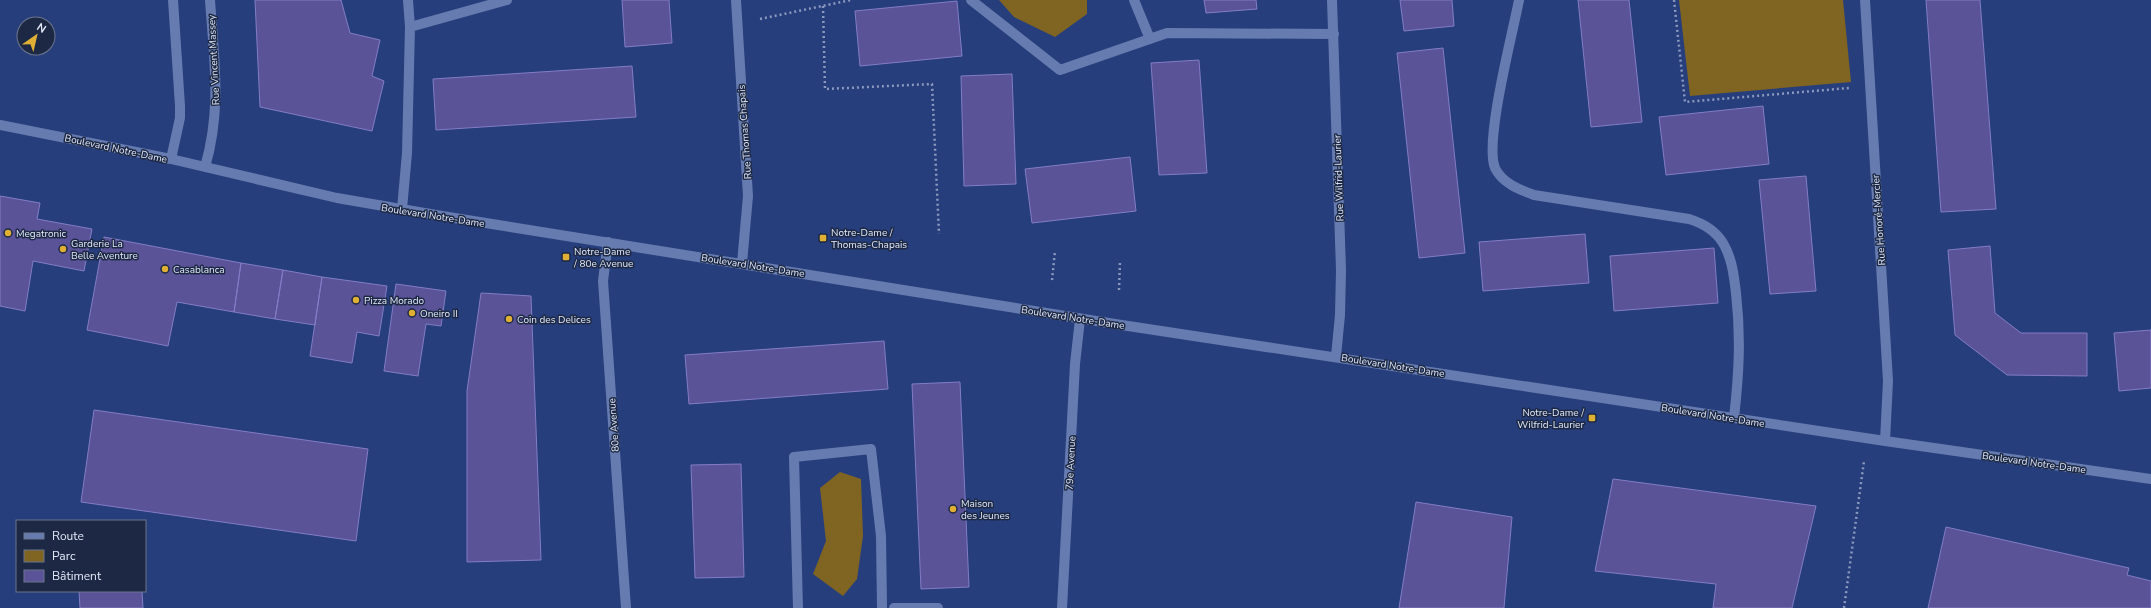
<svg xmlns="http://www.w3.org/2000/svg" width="2151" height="608" font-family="'Nunito Sans',sans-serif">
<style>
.green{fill:#806422}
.building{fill:#5a5398;stroke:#827dc6}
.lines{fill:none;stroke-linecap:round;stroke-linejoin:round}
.path{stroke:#8b99be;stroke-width:2.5;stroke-dasharray:2 3;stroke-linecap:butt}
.minor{stroke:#667cb0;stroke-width:10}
.poi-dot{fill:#e0b034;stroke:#1c2844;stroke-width:1.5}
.labels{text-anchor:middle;stroke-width:3;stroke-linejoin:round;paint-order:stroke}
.street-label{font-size:10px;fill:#e2e9f8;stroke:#1c2844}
.poi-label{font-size:10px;fill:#e2e9f8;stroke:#1c2844;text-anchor:start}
</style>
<rect width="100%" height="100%" fill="#273e7c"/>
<path class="green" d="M 999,0 L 1087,0 L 1087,14 L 1055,37 L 1014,17 Z
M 1679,0 L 1843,0 L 1851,82 L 1690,96 Z
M 840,472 L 861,479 L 863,536 L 857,579 L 843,596 L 813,574 L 826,541 L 820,488 Z"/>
<path class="building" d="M 255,0 L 341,0 L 350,33 L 380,40 L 372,76 L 384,81 L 372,131 L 260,107 Z
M 622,0 L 669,0 L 672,43 L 625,47 Z
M 1204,0 L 1256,0 L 1257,9 L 1206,13 Z
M 1400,0 L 1452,0 L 1454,26 L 1404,31 Z
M 1578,0 L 1629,0 L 1642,122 L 1591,127 Z
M 1926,0 L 1980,0 L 1996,209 L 1941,212 Z
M 957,1 L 962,56 L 860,66 L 855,11 Z
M 1443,48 L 1465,253 L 1419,258 L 1397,53 Z
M 1199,60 L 1207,173 L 1159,175 L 1151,63 Z
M 632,66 L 636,117 L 436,130 L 433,79 Z
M 1012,74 L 1016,184 L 964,186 L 961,76 Z
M 1763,106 L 1769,164 L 1666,175 L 1659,117 Z
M 1130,157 L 1136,211 L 1032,223 L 1025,169 Z
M 1806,176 L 1816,291 L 1770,294 L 1759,180 Z
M 0,196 L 40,203 L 37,219 L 92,229 L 84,271 L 33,261 L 25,311 L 0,306 Z
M 1585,234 L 1589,283 L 1483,291 L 1479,242 Z
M 104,237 L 241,263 L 234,312 L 177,302 L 168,346 L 87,330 Z
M 1990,246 L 1995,313 L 2021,333 L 2087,333 L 2087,376 L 2007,375 L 1955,335 L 1948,250 Z
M 1714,248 L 1718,303 L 1614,311 L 1610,256 Z
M 241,263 L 283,270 L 275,319 L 234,312 Z
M 283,270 L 322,277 L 315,325 L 275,319 Z
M 322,277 L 387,286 L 379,336 L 357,332 L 352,363 L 310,356 Z
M 396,284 L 446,291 L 441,326 L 426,324 L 418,376 L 384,371 Z
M 481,293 L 531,296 L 541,560 L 467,562 L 467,391 Z
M 2151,330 L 2151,388 L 2119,391 L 2114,333 Z
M 884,341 L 888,389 L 689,404 L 685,355 Z
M 960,382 L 969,587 L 921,589 L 912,384 Z
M 94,410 L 368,449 L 356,541 L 81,502 Z
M 741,464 L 744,577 L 695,578 L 691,465 Z
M 1613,479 L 1816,506 L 1792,608 L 1713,608 L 1716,584 L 1595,571 Z
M 1416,502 L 1512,517 L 1504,608 L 1399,608 Z
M 1946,527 L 2129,568 L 2127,575 L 2151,581 L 2151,608 L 1928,608 Z
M 79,591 L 142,591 L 143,608 L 80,608 Z"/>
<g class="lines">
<path class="path" d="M 1674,0 L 1685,102 L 1849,88
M 823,6 L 825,89 L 932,84 L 939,234
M 760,19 L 851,0
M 1052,280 L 1055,251
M 1119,290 L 1120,261
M 1844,608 L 1864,461"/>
<path class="minor" d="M 408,0 L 410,27
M 736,0 L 748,196 L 742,263
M 971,0 L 1060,70 L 1167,33 L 1334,34
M 1134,0 L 1150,39
M 1332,0 L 1341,270 L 1340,315 L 1336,356
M 1519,0 C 1513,32 1484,142 1495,168 C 1502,183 1520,190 1534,195 L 1689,219 C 1702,223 1715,230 1723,243 C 1732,258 1734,276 1736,293 C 1741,338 1739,373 1734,418
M 1865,0 L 1888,381 L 1885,441
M 0,125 L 171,159 L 337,198 L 442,216 L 1115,324 L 1885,441 L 2151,479
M 171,159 L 180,118 L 180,106 L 173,0
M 205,167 C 222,109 214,59 210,0
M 402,209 L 407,153 L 410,27 L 507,0
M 608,242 L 603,281 L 626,608
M 798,608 L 794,457 L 871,449 L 881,536 L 882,608
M 894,608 L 938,608
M 1062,608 L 1075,364 L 1080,319"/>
</g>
<g class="poi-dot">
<circle cx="8" cy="233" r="4"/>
<rect x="819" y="234" width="8" height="8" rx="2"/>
<circle cx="63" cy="249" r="4"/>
<rect x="562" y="253" width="8" height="8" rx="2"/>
<circle cx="165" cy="269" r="4"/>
<circle cx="356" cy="300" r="4"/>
<circle cx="412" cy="313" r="4"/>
<circle cx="509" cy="319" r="4"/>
<rect x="1588" y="414" width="8" height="8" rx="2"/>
<circle cx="953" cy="509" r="4"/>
</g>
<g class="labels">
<g class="street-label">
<text transform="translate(213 60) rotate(-93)" y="4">Rue Vincent Massey</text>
<text transform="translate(744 132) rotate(-94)" y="4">Rue Thomas Chapais</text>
<text transform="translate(116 148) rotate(12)" y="4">Boulevard Notre-Dame</text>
<text transform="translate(1338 178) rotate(-92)" y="4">Rue Wilfrid-Laurier</text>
<text transform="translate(433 215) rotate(9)" y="4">Boulevard Notre-Dame</text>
<text transform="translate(1878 220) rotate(-94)" y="4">Rue Honoré-Mercier</text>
<text transform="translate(753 265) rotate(9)" y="4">Boulevard Notre-Dame</text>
<text transform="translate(1073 317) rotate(9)" y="4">Boulevard Notre-Dame</text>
<text transform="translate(1393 365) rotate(9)" y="4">Boulevard Notre-Dame</text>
<text transform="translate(1713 415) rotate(9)" y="4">Boulevard Notre-Dame</text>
<text transform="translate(613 425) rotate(-94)" y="4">80e Avenue</text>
<text transform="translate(2034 462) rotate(8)" y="4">Boulevard Notre-Dame</text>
<text transform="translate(1070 463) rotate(-87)" y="4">79e Avenue</text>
</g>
<g class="poi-label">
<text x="831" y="236">Notre-Dame /<tspan x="831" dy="12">Thomas-Chapais</tspan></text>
<text x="16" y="237">Megatronic</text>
<text x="71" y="247">Garderie La<tspan x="71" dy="12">Belle Aventure</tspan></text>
<text x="574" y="255">Notre-Dame<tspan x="574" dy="12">/ 80e Avenue</tspan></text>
<text x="173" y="273">Casablanca</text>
<text x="364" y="304">Pizza Morado</text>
<text x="420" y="317">Oneiro II</text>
<text x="517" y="323">Coin des Delices</text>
<text x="1584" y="416" text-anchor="end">Notre-Dame /<tspan x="1584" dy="12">Wilfrid-Laurier</tspan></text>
<text x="961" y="507">Maison<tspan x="961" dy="12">des Jeunes</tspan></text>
</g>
</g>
<rect x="16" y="520" width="130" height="72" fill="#1c2844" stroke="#6b758c"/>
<rect x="24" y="533" width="20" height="6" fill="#667cb0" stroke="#6b758c"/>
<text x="52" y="540" font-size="12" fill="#e2e9f8">Route</text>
<rect x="24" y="550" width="20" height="12" fill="#806422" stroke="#6b758c"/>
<text x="52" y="560" font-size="12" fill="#e2e9f8">Parc</text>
<rect x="24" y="570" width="20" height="12" fill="#5a5398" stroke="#6b758c"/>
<text x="52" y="580" font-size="12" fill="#e2e9f8">Bâtiment</text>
<g transform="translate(36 36) rotate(34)"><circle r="19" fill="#1c2844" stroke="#6b758c"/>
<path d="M0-3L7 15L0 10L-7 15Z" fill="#e0b034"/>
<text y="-6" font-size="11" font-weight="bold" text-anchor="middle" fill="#e2e9f8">N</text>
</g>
</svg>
